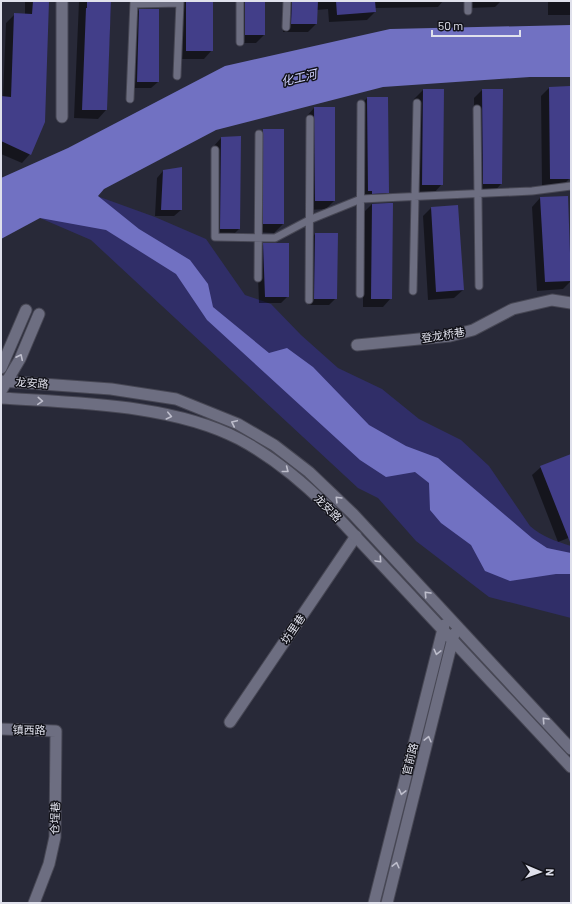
<svg xmlns="http://www.w3.org/2000/svg" width="572" height="904" font-family="Barlow,'Noto Sans SC',sans-serif">
<style>
.green{fill:#302e68}
.water{fill:#7171c2}
.shadow{fill:#0007}
.building{fill:#423e89}
.lines{fill:none;stroke-linecap:round;stroke-linejoin:round}
.service-casing{stroke:#474754;stroke-width:9}
.tertiary-casing{stroke:#474754;stroke-width:13}
.secondary-casing{stroke:#474754;stroke-width:13}
.service{stroke:#6d6e81;stroke-width:7}
.tertiary{stroke:#6d6e81;stroke-width:11}
.secondary{stroke:#6d6e81;stroke-width:11}
.oneway{stroke:#bebecc}
.labels{text-anchor:middle;stroke-width:3;stroke-linejoin:round;paint-order:stroke}
.street-label{font-size:11px;fill:#e0e1ec;stroke:#121219}
.water-label{font-size:12px;font-style:italic;fill:#ced1fd;stroke:#121219}
</style>
<rect width="100%" height="100%" fill="#282938"/>
<path class="green" d="M 97,196 L 155,217 L 206,239 L 245,295 L 271,304 L 301,335 L 338,368 L 382,389 L 419,419 L 461,440 L 489,466 L 530,526 C 542,537 556,541 571,546 L 571,618 L 489,597 L 416,541 L 378,498 L 358,488 L 91,240 L 40,218 Z"/>
<path class="water" d="M 571,25 L 571,77 L 530,77 L 383,87 L 216,130 L 104,189 L 98,196 L 139,229 L 190,260 L 208,284 L 213,307 L 269,353 L 287,348 L 313,367 L 369,425 L 406,446 L 438,458 L 532,538 L 547,548 L 571,553 L 571,574 L 556,574 L 510,581 L 485,571 L 471,545 L 441,523 L 430,510 L 429,483 L 415,472 L 386,477 L 360,460 L 207,320 L 176,274 L 106,230 L 40,218 L 1,239 L 1,178 L 68,148 L 225,66 L 390,29 Z"/>
<path class="shadow" d="M 25,1 L 48,1 L 30,154 L 22,163 L 1,154 L 1,97 L 3,97 L 6,23 L 15,14 L 25,14 Z
M 79,1 L 111,1 L 106,110 L 98,119 L 74,118 Z
M 129,1 L 157,1 L 149,7 L 130,7 Z
M 177,1 L 212,1 L 212,50 L 204,59 L 178,59 Z
M 237,1 L 264,1 L 264,35 L 256,43 L 237,43 Z
M 283,1 L 443,1 L 438,7 L 375,8 L 375,12 L 367,20 L 329,22 L 328,9 L 317,10 L 316,24 L 308,32 L 283,32 Z
M 469,1 L 501,1 L 495,7 L 469,8 Z
M 548,1 L 571,1 L 571,15 L 548,15 Z
M 139,10 L 158,82 L 151,88 L 131,88 L 133,16 Z
M 549,88 L 570,178 L 561,187 L 542,187 L 541,96 Z
M 423,90 L 443,90 L 442,184 L 434,193 L 414,193 L 414,99 Z
M 482,90 L 502,90 L 501,184 L 493,193 L 475,193 L 474,98 Z
M 367,98 L 388,192 L 379,201 L 360,199 L 359,107 Z
M 314,108 L 334,201 L 326,209 L 307,210 L 306,117 Z
M 264,130 L 283,224 L 274,233 L 255,232 L 255,138 Z
M 221,138 L 239,229 L 231,237 L 212,237 L 213,147 Z
M 163,171 L 181,210 L 174,216 L 155,216 L 157,178 Z
M 567,197 L 571,281 L 563,289 L 537,291 L 532,207 L 540,198 Z
M 372,204 L 391,298 L 383,307 L 363,307 L 363,213 Z
M 431,208 L 463,290 L 454,298 L 428,300 L 423,216 Z
M 315,234 L 336,298 L 329,305 L 308,305 L 309,241 Z
M 264,244 L 288,296 L 281,303 L 259,303 L 257,250 Z
M 571,461 L 571,537 L 558,542 L 532,475 L 541,467 Z"/>
<path class="building" d="M 33,1 L 49,1 L 45,122 L 31,155 L 1,141 L 1,96 L 11,97 L 14,13 L 32,14 Z
M 87,1 L 111,1 L 107,110 L 82,110 L 86,8 L 87,8 Z
M 186,1 L 213,1 L 213,51 L 186,51 Z
M 245,1 L 265,1 L 265,35 L 245,35 Z
M 292,1 L 318,1 L 317,24 L 291,24 Z
M 336,1 L 375,1 L 376,12 L 337,15 Z
M 139,9 L 159,9 L 159,82 L 137,82 Z
M 570,86 L 571,179 L 550,179 L 549,87 Z
M 423,89 L 444,89 L 443,185 L 422,185 Z
M 482,89 L 503,89 L 502,184 L 483,184 Z
M 367,97 L 388,97 L 389,193 L 372,194 L 372,191 L 368,191 Z
M 314,107 L 335,107 L 335,201 L 315,201 Z
M 263,129 L 284,129 L 284,224 L 263,224 Z
M 241,136 L 240,229 L 220,229 L 221,137 Z
M 182,167 L 182,210 L 161,210 L 163,170 Z
M 568,196 L 571,281 L 545,282 L 540,197 Z
M 389,203 L 393,203 L 392,299 L 371,299 L 372,204 Z
M 458,205 L 464,290 L 436,292 L 431,207 Z
M 315,233 L 338,233 L 337,299 L 314,299 Z
M 263,243 L 289,243 L 289,297 L 265,297 Z
M 571,454 L 571,542 L 570,542 L 540,466 Z"/>
<g class="lines">
<defs>
<path id="service" d="M 468,1 L 468,11
M 134,4 L 180,3
M 286,27 L 287,1
M 240,42 L 240,1
M 177,76 L 180,1
M 130,99 L 134,1
M 477,109 L 479,286
M 215,150 L 215,237 L 275,238 L 309,220 L 361,199 L 532,191 L 571,186
M 258,278 L 259,134
M 413,291 L 417,103
M 360,294 L 361,104
M 309,300 L 310,119"/>
<path id="tertiary" d="M 62,117 L 62,1
M 357,345 L 450,336 L 473,330 L 513,309 L 552,300 L 571,303
M 230,722 L 356,536
M 1,729 L 56,731 L 55,837 L 49,864 L 34,903"/>
<path id="secondary" d="M 1,368 L 26,310
M 1,381 L 111,389 L 176,399 L 238,424 L 274,445 L 309,472 L 353,514 L 571,749
M 1,391 L 20,359 L 39,314
M 1,398 C 75,403 172,404 239,439 C 273,457 303,482 330,509 L 571,767
M 374,903 L 444,625
M 387,903 L 454,634"/>
</defs>
<use href="#service" class="service-casing"/>
<use href="#tertiary" class="tertiary-casing"/>
<use href="#secondary" class="secondary-casing"/>
<use href="#service" class="service"/>
<use href="#tertiary" class="tertiary"/>
<use href="#secondary" class="secondary"/>
</g>
<defs><path id="oneway-chevron" d="M-2-3.5L2.5 0L-2 3.5" fill="none" stroke-width="1.6" stroke-linecap="round" stroke-linejoin="round"/></defs>
<g class="oneway">
<use href="#oneway-chevron" transform="translate(20 357) rotate(-64)"/>
<use href="#oneway-chevron" transform="translate(40 401) rotate(4)"/>
<use href="#oneway-chevron" transform="translate(169 416) rotate(13)"/>
<use href="#oneway-chevron" transform="translate(234 423) rotate(-155)"/>
<use href="#oneway-chevron" transform="translate(286 470) rotate(38)"/>
<use href="#oneway-chevron" transform="translate(338 499) rotate(-135)"/>
<use href="#oneway-chevron" transform="translate(379 560) rotate(47)"/>
<use href="#oneway-chevron" transform="translate(427 594) rotate(-133)"/>
<use href="#oneway-chevron" transform="translate(437 652) rotate(104)"/>
<use href="#oneway-chevron" transform="translate(545 720) rotate(-133)"/>
<use href="#oneway-chevron" transform="translate(428 739) rotate(-76)"/>
<use href="#oneway-chevron" transform="translate(402 792) rotate(104)"/>
<use href="#oneway-chevron" transform="translate(396 865) rotate(-76)"/>
</g>
<g class="labels">
<g class="street-label">
<text transform="translate(443 335) rotate(-9)" y="4">登龙桥巷</text>
<text transform="translate(32 383) rotate(4)" y="4">龙安路</text>
<text transform="translate(328 508) rotate(45)" y="4">龙安路</text>
<text transform="translate(293 629) rotate(-56)" y="4">坊里巷</text>
<text transform="translate(29 730) rotate(1)" y="4">镇西路</text>
<text transform="translate(410 759) rotate(-76)" y="4">官前路</text>
<text transform="translate(55 818) rotate(-88)" y="4">仓埕巷</text>
</g>
<g class="water-label">
<text transform="translate(299 78) rotate(-13)" y="4">化工河</text>
</g>
</g>
<rect width="572" height="904" fill="none" stroke="#e0e1ec" stroke-width="4"/>
<g transform="translate(540 872) rotate(92)" stroke="#121219" stroke-width="3" paint-order="stroke">
<path d="M0-3L7 15L0 10L-7 15Z" fill="#e0e1ec"/>
<text y="-6" font-size="11" font-weight="bold" text-anchor="middle" fill="#e0e1ec">N</text>
</g>
<path d="M432 30v6h88v-6" fill="none" stroke="#e0e1ec" stroke-width="2"/>
<text x="438" y="30" font-size="12" fill="#e0e1ec" stroke="#121219" stroke-width="3" paint-order="stroke">50 m</text>
</svg>
